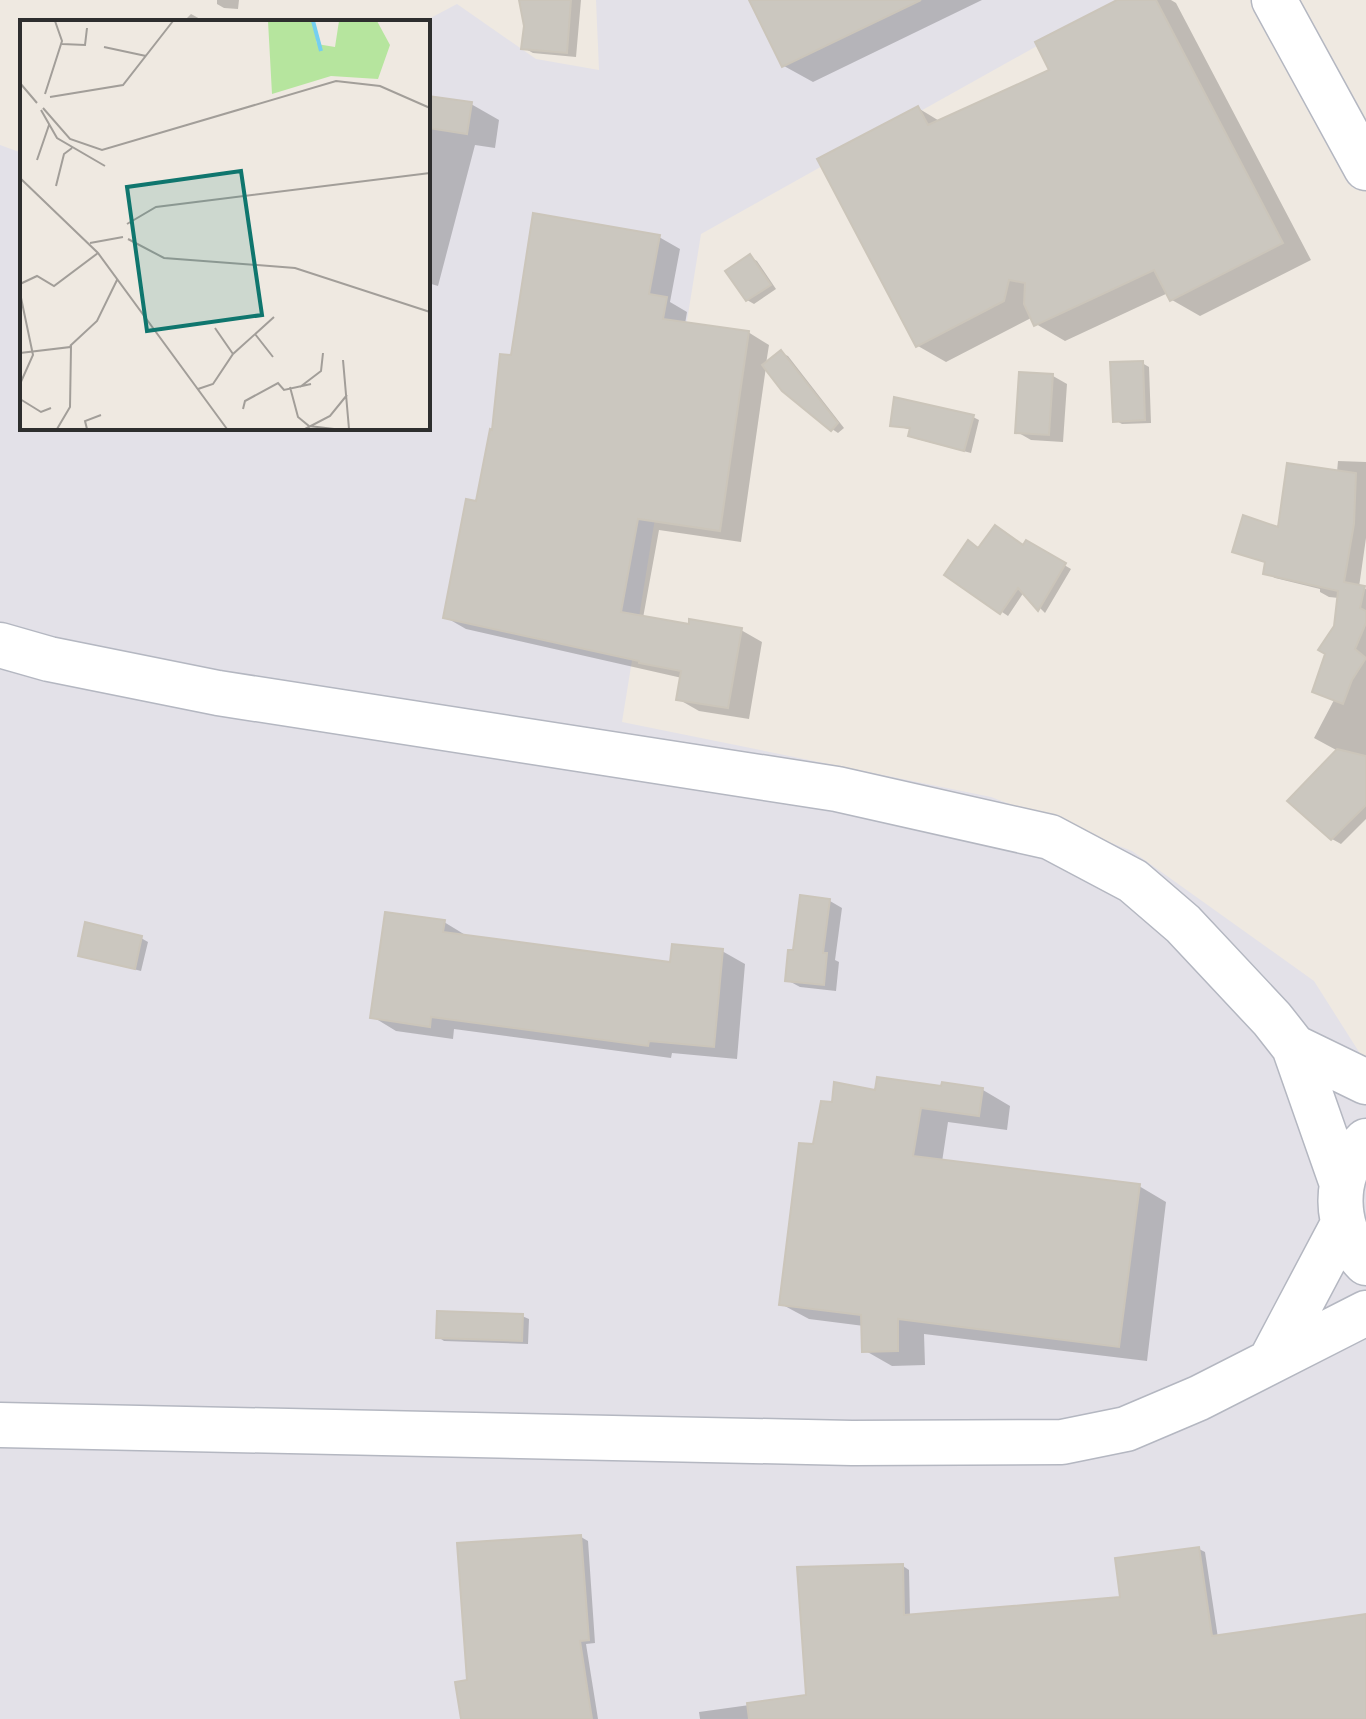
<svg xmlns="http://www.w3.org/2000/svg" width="1366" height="1719" font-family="'Sofia Sans Condensed',sans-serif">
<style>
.industrial{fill:#e3e1e8}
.shadow{fill:#0003}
.building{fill:#cbc7bf;stroke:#cbc5ba;stroke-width:2}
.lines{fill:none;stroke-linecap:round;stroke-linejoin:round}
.minor-casing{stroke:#b4b7c1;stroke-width:47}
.minor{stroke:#fff;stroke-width:44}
.inset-river{fill:none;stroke:#75cff0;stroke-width:4}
.inset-road{fill:none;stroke:#a29e99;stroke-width:2}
.view{fill:#0f766e;fill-opacity:0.15;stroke:#0f766e;stroke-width:4}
.inset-edge{fill:none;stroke:#2e2e2e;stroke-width:4}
</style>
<rect width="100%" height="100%" fill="#efe9e1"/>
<path class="industrial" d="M 596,0 L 1119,0 L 701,234 L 622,722 L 991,797 L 1132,851 L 1314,981 L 1366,1063 L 1366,1719 L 0,1719 L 0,145 L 22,153 L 22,428 L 428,428 L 428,22 L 423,22 L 457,4 L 536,59 L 599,70 Z"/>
<path class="shadow" d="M 217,0 L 239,0 L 238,9 L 224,8 L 217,4 Z
M 521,0 L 581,0 L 576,57 L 533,53 L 524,48 L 526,26 Z
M 752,0 L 982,0 L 813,82 L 784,66 Z
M 1121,0 L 1171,0 L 1176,3 L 1311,260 L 1200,316 L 1172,300 L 1168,293 L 1065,341 L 1036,324 L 1033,317 L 946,362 L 918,346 L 918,108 L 941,122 L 1052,70 Z
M 191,14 L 202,20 L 203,22 L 183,22 Z
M 428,98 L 471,104 L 499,120 L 495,148 L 475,145 L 438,286 L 428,283 Z
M 659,237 L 680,249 L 670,302 L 687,312 L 685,324 L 748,332 L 769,345 L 766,364 L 781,353 L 788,356 L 844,428 L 838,433 L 832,429 L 766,367 L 741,542 L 659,530 L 643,618 L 690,626 L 741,630 L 762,642 L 749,719 L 699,711 L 678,699 L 682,678 L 466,629 L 445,617 L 478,503 L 513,357 Z
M 750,257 L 757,261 L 776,289 L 754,304 L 747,300 Z
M 1142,363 L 1149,367 L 1151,423 L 1122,424 L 1115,420 Z
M 1053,376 L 1067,384 L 1063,442 L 1031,440 L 1017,432 Z
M 973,417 L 979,420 L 971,453 L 917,439 L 911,435 L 912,430 L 892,425 Z
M 1338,461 L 1366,462 L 1366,538 L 1359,587 L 1366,589 L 1366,819 L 1341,844 L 1332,839 L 1338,751 L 1314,738 L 1334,700 L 1314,691 L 1335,627 L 1339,598 L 1329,597 L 1320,592 L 1320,589 L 1275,578 L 1266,573 L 1267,563 L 1234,551 L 1279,529 L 1337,472 Z
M 1027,543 L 1071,569 L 1045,613 L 1024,592 L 1008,616 L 947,575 L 979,550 L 1024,547 Z
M 830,901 L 842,908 L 835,960 L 839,962 L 836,991 L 800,987 L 787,980 Z
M 444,922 L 467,936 L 672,964 L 722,951 L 745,964 L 737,1059 L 672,1053 L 671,1058 L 454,1029 L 453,1039 L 396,1031 L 373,1017 Z
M 141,938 L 148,942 L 141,971 L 80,955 Z
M 943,1089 L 983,1090 L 1010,1106 L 1007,1130 L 948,1122 L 942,1162 L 1139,1186 L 1166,1202 L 1147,1361 L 924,1334 L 925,1365 L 892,1366 L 864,1350 L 864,1326 L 809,1319 L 781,1304 L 815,1146 L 834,1104 L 877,1092 Z
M 522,1316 L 529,1319 L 528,1344 L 444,1341 L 438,1337 Z
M 581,1537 L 588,1541 L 595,1643 L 586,1644 L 598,1719 L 463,1719 L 470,1681 Z
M 1199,1549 L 1205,1552 L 1218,1638 L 1366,1616 L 1366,1719 L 700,1719 L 699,1712 L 808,1697 L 903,1566 L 909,1570 L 910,1617 L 1123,1599 Z"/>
<path class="building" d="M 519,0 L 571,0 L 567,53 L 521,49 L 524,26 Z
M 749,0 L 921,0 L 782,67 Z
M 1117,0 L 1156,0 L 1283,243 L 1170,301 L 1154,270 L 1034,326 L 1024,304 L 1025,283 L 1009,280 L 1004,301 L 916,347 L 817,159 L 918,106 L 928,125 L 1049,70 L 1035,42 Z
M 428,96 L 472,102 L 467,134 L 428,128 Z
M 533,213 L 660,235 L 649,294 L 667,297 L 663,319 L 749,331 L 720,531 L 638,519 L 621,612 L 689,624 L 689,619 L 742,628 L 728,708 L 676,700 L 681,671 L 639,663 L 639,661 L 443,618 L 466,499 L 476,501 L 490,429 L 492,430 L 500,354 L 511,355 Z
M 750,254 L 771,285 L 746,301 L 725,271 Z
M 781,350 L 838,423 L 831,431 L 782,391 L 762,365 Z
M 1143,361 L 1145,420 L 1113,422 L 1110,362 Z
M 1019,372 L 1053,374 L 1049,435 L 1015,433 Z
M 894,397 L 974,415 L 964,451 L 908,436 L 910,428 L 890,426 Z
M 1287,463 L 1356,473 L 1354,524 L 1344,582 L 1365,586 L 1360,608 L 1366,611 L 1366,623 L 1355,649 L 1366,658 L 1352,680 L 1343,704 L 1312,692 L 1325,654 L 1318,650 L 1334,626 L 1338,591 L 1263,574 L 1265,562 L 1232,552 L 1243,515 L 1278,527 Z
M 995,525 L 1023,545 L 1026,540 L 1066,563 L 1038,611 L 1018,588 L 1000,614 L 944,575 L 968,540 L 978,548 Z
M 1337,749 L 1366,756 L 1366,805 L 1331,840 L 1287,801 Z
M 800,895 L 830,899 L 823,953 L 827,953 L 824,985 L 785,981 L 788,950 L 793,950 Z
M 385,912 L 445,920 L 443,932 L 670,962 L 672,944 L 723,949 L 714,1047 L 649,1041 L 648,1046 L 431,1017 L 430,1027 L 370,1018 Z
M 85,922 L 142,936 L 135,969 L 78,956 Z
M 877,1077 L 941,1086 L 942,1082 L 983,1088 L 979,1116 L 921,1108 L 913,1156 L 1140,1184 L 1119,1347 L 898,1319 L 898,1351 L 862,1352 L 861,1315 L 779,1305 L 799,1143 L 813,1144 L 821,1101 L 832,1102 L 834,1082 L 875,1090 Z
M 437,1311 L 523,1314 L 522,1341 L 436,1338 Z
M 581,1535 L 589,1640 L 580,1641 L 592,1719 L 461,1719 L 455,1682 L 467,1680 L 457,1543 Z
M 1199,1547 L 1212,1636 L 1366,1614 L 1366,1719 L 749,1719 L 747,1703 L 806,1695 L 797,1567 L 903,1564 L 904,1615 L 1120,1597 L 1115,1558 Z"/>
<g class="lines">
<defs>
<path id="minor" d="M 1274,0 L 1366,168
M 0,645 L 49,659 L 218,693 L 837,789 L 1050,837 L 1133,881 L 1183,924 L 1272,1019 L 1294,1047 L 1342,1184
M 1294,1047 L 1366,1082
M 1366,1141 C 1331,1174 1333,1229 1366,1263
M 1271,1360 L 1343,1224
M 0,1425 L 852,1443 L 1062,1442 L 1126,1429 L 1199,1398 L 1366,1313"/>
</defs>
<use href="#minor" class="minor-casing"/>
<use href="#minor" class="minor"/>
</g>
<g transform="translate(20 20)">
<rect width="410" height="410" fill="#efe9e1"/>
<path d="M 248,1 L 293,1 L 297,24 L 315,27 L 319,1 L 357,1 L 370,25 L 358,59 L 311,56 L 252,74 Z" fill="#b6e59e"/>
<path class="inset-river" d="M 293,1 L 301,31"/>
<path class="inset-road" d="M 42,24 L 65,25 L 67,8M 84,27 L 126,36M 0,63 L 17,83M 25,74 L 42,21 L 35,1M 30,77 L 103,65 L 153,1M 23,88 L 50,119 L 82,130 L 316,61 L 360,66 L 410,88M 21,90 L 37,118 L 85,146M 17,140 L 29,105M 0,158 L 78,233 L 207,409M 36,166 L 44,134 L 52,128M 107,204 L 136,187 L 410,153M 108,219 L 144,238 L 275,248 L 410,292M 70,223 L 103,217M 0,264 L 17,256 L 34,266 L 78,233M 0,273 L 13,335 L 0,364M 195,308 L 213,334M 235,314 L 253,337M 50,326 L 77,301 L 97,260M 0,333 L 51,327 L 50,387 L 37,409M 323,340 L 329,409M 270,367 L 278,397 L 289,406 L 314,409M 280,367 L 301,351 L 303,333M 178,369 L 193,364 L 213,334 L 254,297M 0,379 L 21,392 L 31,388M 223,389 L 225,381 L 258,363 L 264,370 L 291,364M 67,409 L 65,401 L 81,395M 285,409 L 310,396 L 327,375"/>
<path class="view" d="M 221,151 L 242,295 L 127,311 L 107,167 Z"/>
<rect width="410" height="410" class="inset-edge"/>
</g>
</svg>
